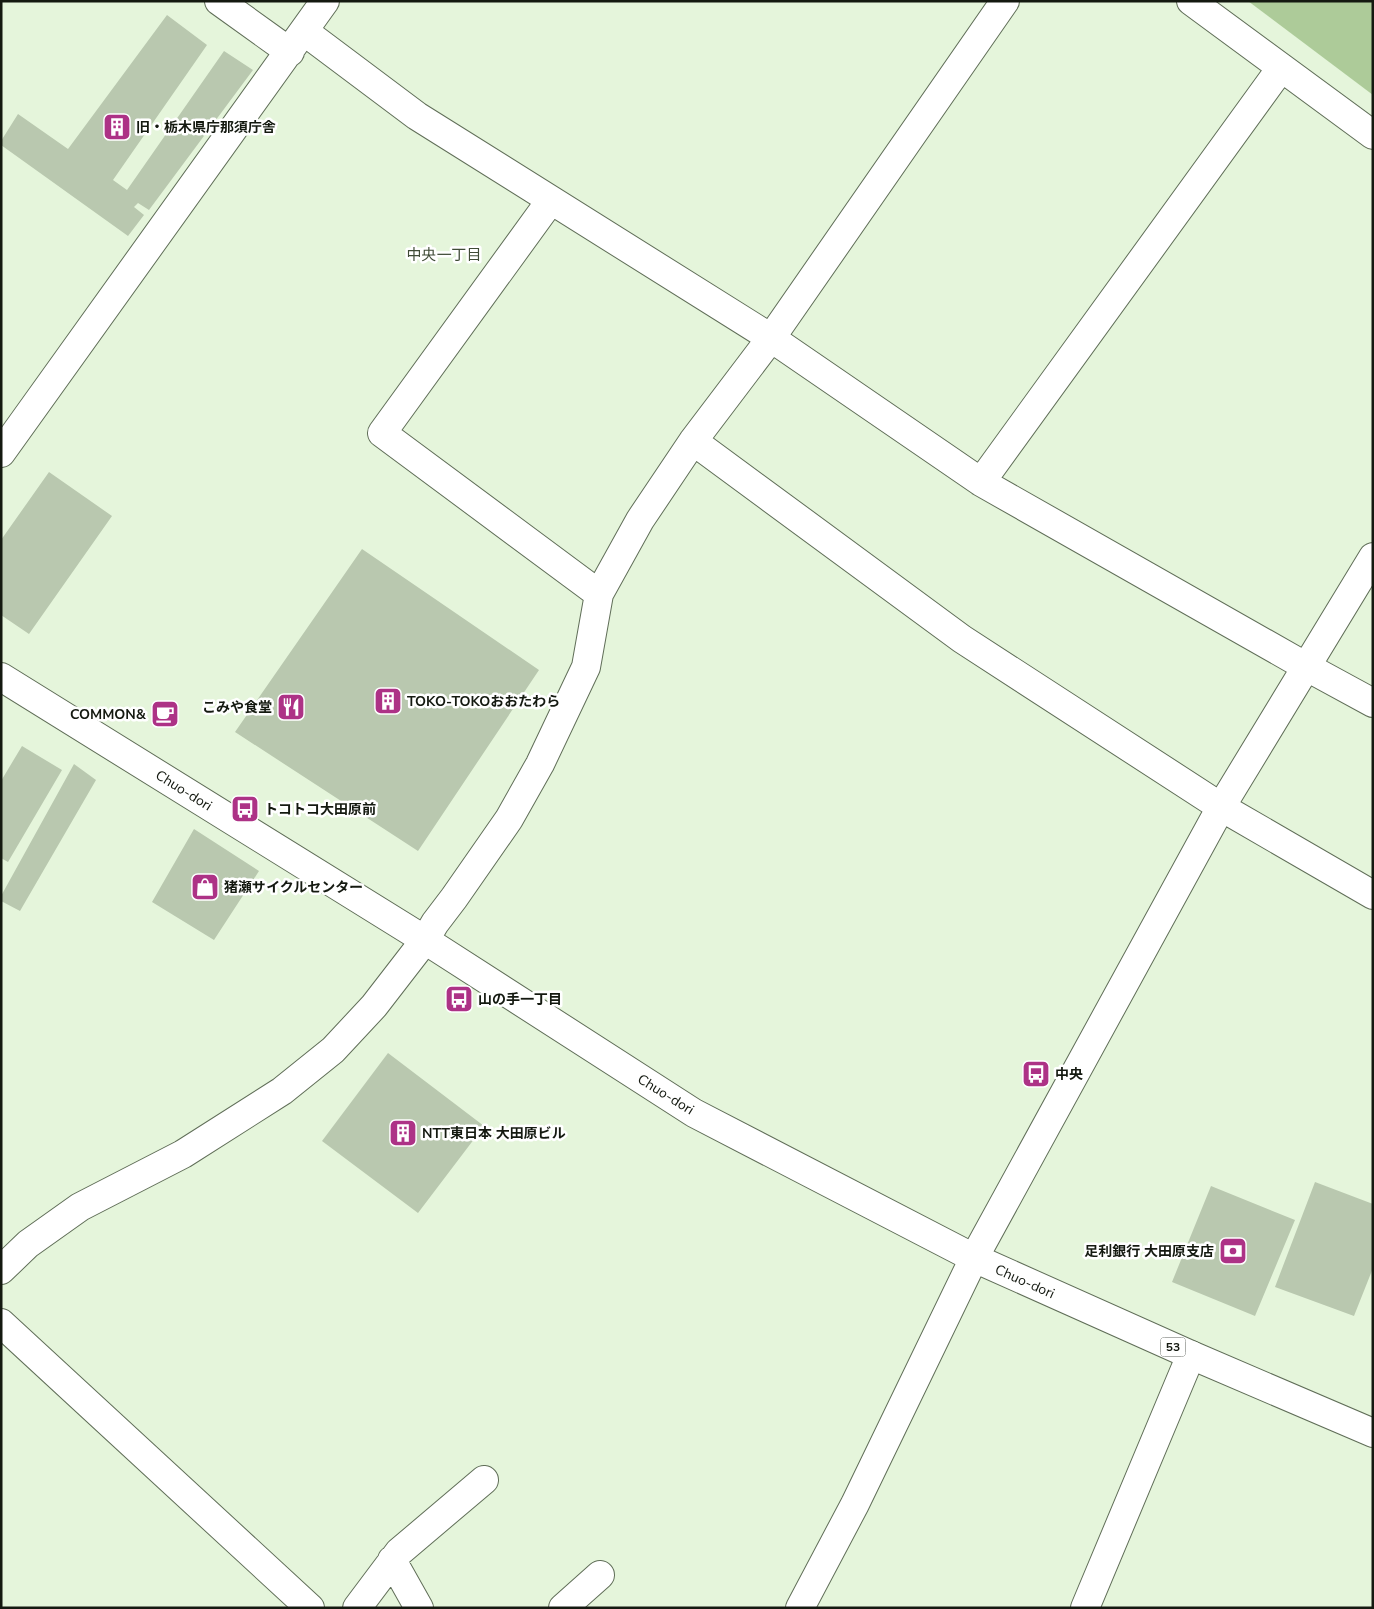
<svg xmlns="http://www.w3.org/2000/svg" width="1374" height="1609" font-family="'Nunito Sans','Noto Sans JP',sans-serif">
<style>
.green{fill:#adcb99}
.building{fill:#b9c8af}
.lines{fill:none;stroke-linecap:round;stroke-linejoin:round}
.minor-casing{stroke:#606e58;stroke-width:30}
.major-casing{stroke:#606e58;stroke-width:30}
.minor{stroke:#fff;stroke-width:28}
.major{stroke:#fff;stroke-width:28}
.labels{text-anchor:middle;stroke-width:5;stroke-linejoin:round;paint-order:stroke}
.shield{fill:#fff;stroke:#5a5e58;stroke-width:1}
.shield-label{font-size:12px;font-weight:bold;fill:#141910}
.poi-label{font-size:14px;font-weight:bold;fill:#141910;stroke:#fff;text-anchor:start}
.street-label{font-size:14px;fill:#141910;stroke:#fff}
.neighbourhood-label{font-size:15px;fill:#3f4b36;stroke:#fff}
</style>
<rect width="100%" height="100%" fill="#e5f5db"/>
<path class="green" d="M 1248,1 L 1373,1 L 1373,95 Z"/>
<path class="building" d="M 167,15 L 207,45 L 113,180 L 127,190 L 224,51 L 253,70 L 149,210 L 138,203 L 134,207 L 144,215 L 128,236 L 1,145 L 1,141 L 18,114 L 68,149 Z
M 49,472 L 112,516 L 29,634 L 1,615 L 1,540 Z
M 362,549 L 539,670 L 418,851 L 235,732 Z
M 22,746 L 62,770 L 8,862 L 1,858 L 1,781 Z
M 74,764 L 96,780 L 20,911 L 1,901 L 1,896 Z
M 194,829 L 259,871 L 214,940 L 152,902 Z
M 388,1053 L 484,1126 L 418,1213 L 322,1141 Z
M 1315,1182 L 1373,1204 L 1373,1268 L 1354,1316 L 1275,1287 Z
M 1211,1186 L 1295,1220 L 1255,1316 L 1172,1282 Z"/>
<g class="lines">
<defs>
<path id="minor" d="M 219,1 L 290,52
M 1191,1 L 1373,135
M 305,32 L 417,116 L 771,338 L 981,482 L 1305,666 L 1373,703
M 551,200 L 382,433 L 599,594
M 693,441 L 962,639 L 1221,807 L 1373,895
M 1,453 L 325,1
M 981,482 L 1281,68
M 1,1270 L 28,1244 L 80,1207 L 183,1154 L 282,1091 L 333,1050 L 374,1006 L 425,940 L 435,923 L 454,898 L 509,819 L 540,764 L 586,667 L 599,594 L 640,520 L 693,441 L 771,338 L 1005,1
M 1,1323 L 310,1608
M 392,1560 L 419,1608
M 357,1608 L 399,1552 L 484,1480
M 563,1608 L 600,1575
M 800,1608 L 855,1504 L 974,1258 L 1221,807 L 1373,557
M 1085,1608 L 1191,1355"/>
<path id="major" d="M 1,677 L 425,940 L 694,1113 L 974,1258 L 1191,1355 L 1373,1433"/>
</defs>
<use href="#minor" class="minor-casing"/>
<use href="#major" class="major-casing"/>
<use href="#minor" class="minor"/>
<use href="#major" class="major"/>
</g>
<defs>
<symbol id="building-square" viewBox="-11 -11 22 22"><rect x="-9" y="-9" width="18" height="18" rx="4" fill="#ad3286" stroke="#fff"/><path d="M-4-6H4V6H1V3H-1V6H-4ZM-2.5-4.3h1.7v1.8h-1.7ZM.8-4.3h1.7v1.8H.8ZM-2.5-1h1.7V.8h-1.7ZM.8-1h1.7V.8H.8Z" fill="#fff"/></symbol>
<symbol id="restaurant-square" viewBox="-11 -11 22 22"><rect x="-9" y="-9" width="18" height="18" rx="4" fill="#ad3286" stroke="#fff"/><path d="M-5-6h1v4h1v-4h1v4h1v-4h1v5L-1.5 .5V6h-2V.5L-5-1ZM5-6V6H3V1.5H1.5Q1.5-4 5-6Z" fill="#fff"/></symbol>
<symbol id="cafe-square" viewBox="-11 -11 22 22"><rect x="-9" y="-9" width="18" height="18" rx="4" fill="#ad3286" stroke="#fff"/><path d="M-5.5-4.5H6V0H3Q3 3.5 0 3.5H-2.5Q-5.5 3.5-5.5 0ZM3-3.2v2h1.7v-2ZM-6 4.5H4V6H-6Z" fill="#fff"/></symbol>
<symbol id="bus-square" viewBox="-11 -11 22 22"><rect x="-9" y="-9" width="18" height="18" rx="4" fill="#ad3286" stroke="#fff"/><path d="M-5-6H5V4H4V6H2V4H-2V6H-4V4H-5ZM-3.5-4V0h7V-4ZM-3.5 1.2v1.5H-2V1.2ZM2 1.2v1.5H3.5V1.2Z" fill="#fff"/></symbol>
<symbol id="shop-square" viewBox="-11 -11 22 22"><rect x="-9" y="-9" width="18" height="18" rx="4" fill="#ad3286" stroke="#fff"/><path d="M-5-2.5h2.3a2.7 3.5 0 0 1 5.4 0H5L5.5 6h-11ZM-1.5-2.5h3a1.5 2.3 0 0 0-3 0Z" fill="#fff"/></symbol>
<symbol id="bank-square" viewBox="-11 -11 22 22"><rect x="-9" y="-9" width="18" height="18" rx="4" fill="#ad3286" stroke="#fff"/><path d="M-6-4H6V4H-6ZM0-2.3a2.3 2.3 0 1 0 0 4.6a2.3 2.3 0 1 0 0-4.6Z" fill="#fff"/></symbol>
</defs>
<g fill-rule="evenodd">
<use href="#building-square" x="101" y="111" width="32" height="32"/>
<use href="#building-square" x="372" y="685" width="32" height="32"/>
<use href="#restaurant-square" x="275" y="691" width="32" height="32"/>
<use href="#cafe-square" x="149" y="698" width="32" height="32"/>
<use href="#bus-square" x="229" y="793" width="32" height="32"/>
<use href="#shop-square" x="189" y="871" width="32" height="32"/>
<use href="#bus-square" x="443" y="983" width="32" height="32"/>
<use href="#bus-square" x="1020" y="1058" width="32" height="32"/>
<use href="#building-square" x="387" y="1117" width="32" height="32"/>
<use href="#bank-square" x="1217" y="1235" width="32" height="32"/>
</g>
<g class="labels">
<rect class="shield" x="1160.5" y="1337.5" width="25" height="19" rx="4"/>
<g class="shield-label">
<text x="1173" y="1351">53</text>
</g>
<g class="poi-label">
<text x="136" y="132">旧・栃木県庁那須庁舎</text>
<text x="407" y="706">TOKO-TOKOおおたわら</text>
<text x="272" y="712" text-anchor="end">こみや食堂</text>
<text x="146" y="719" text-anchor="end">COMMON&amp;</text>
<text x="264" y="814">トコトコ大田原前</text>
<text x="224" y="892">猪瀬サイクルセンター</text>
<text x="478" y="1004">山の手一丁目</text>
<text x="1055" y="1079">中央</text>
<text x="422" y="1138">NTT東日本 大田原ビル</text>
<text x="1214" y="1256" text-anchor="end">足利銀行 大田原支店</text>
</g>
<g class="street-label">
<text transform="translate(184 790) rotate(32)" y="5">Chuo-dori</text>
<text transform="translate(666 1094) rotate(32)" y="5">Chuo-dori</text>
<text transform="translate(1025 1281) rotate(24)" y="5">Chuo-dori</text>
</g>
<g class="neighbourhood-label">
<text x="444" y="260">中央一丁目</text>
</g>
</g>
<rect width="1374" height="1609" fill="none" stroke="#141910" stroke-width="5"/>
</svg>
